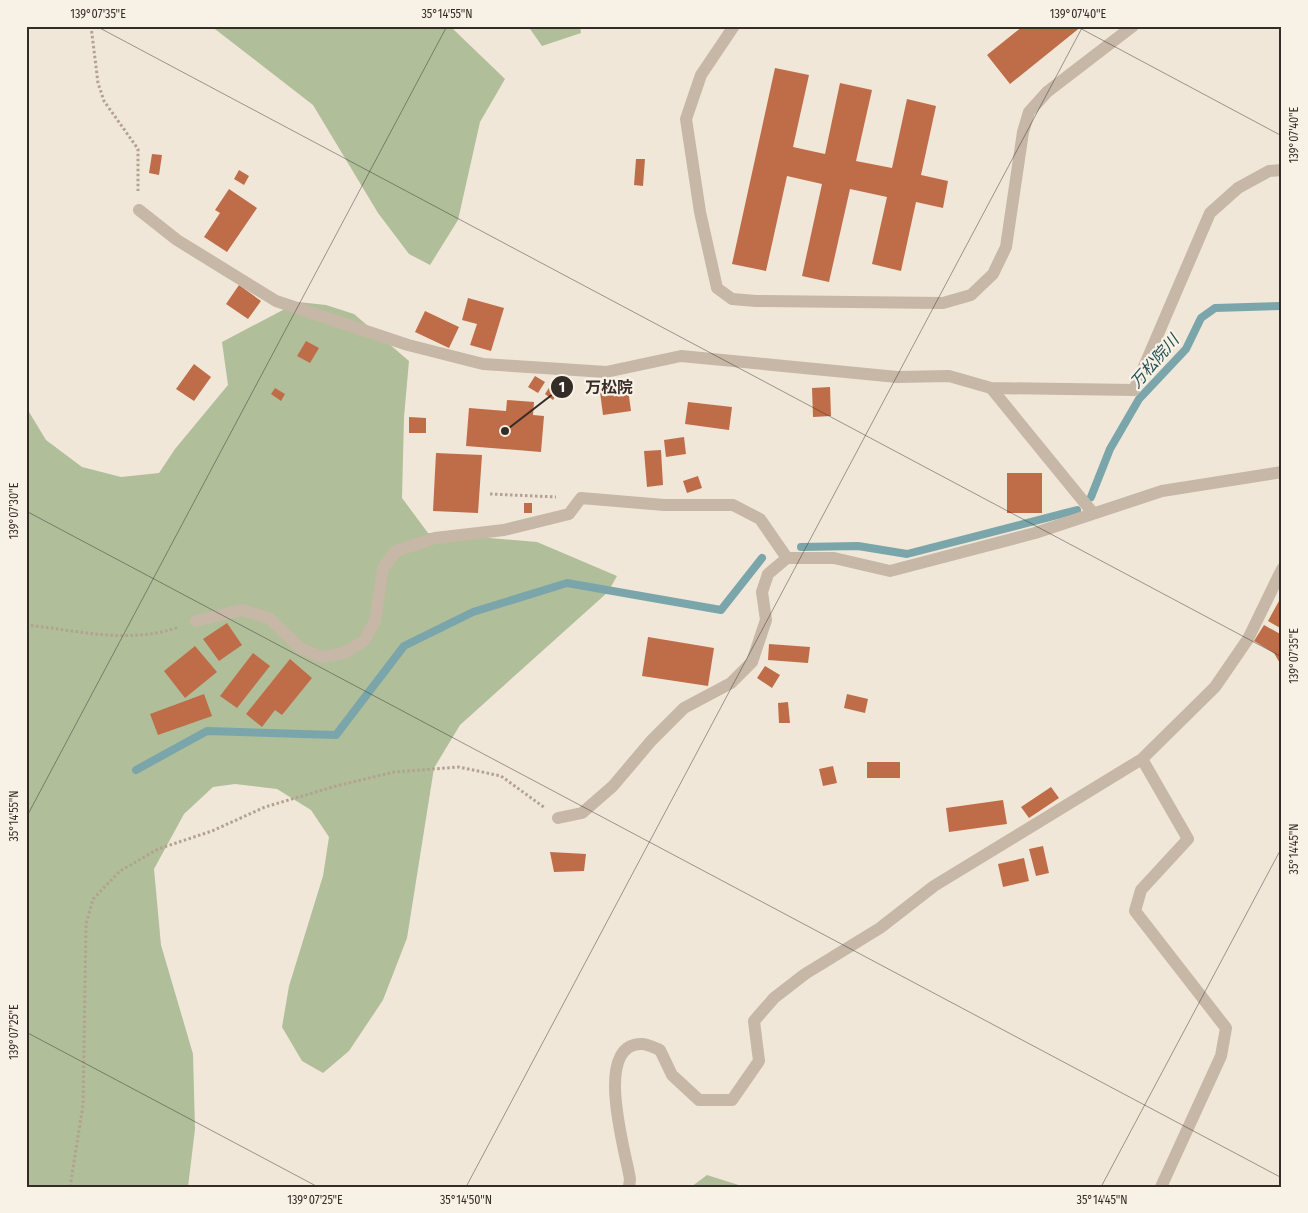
<svg xmlns="http://www.w3.org/2000/svg" width="1308" height="1213" font-family="'Fira Sans Condensed','Noto Sans JP',sans-serif">
<style>
.green{fill:#b0be9a}
.lines{fill:none;stroke-linecap:round;stroke-linejoin:round}
.stream{stroke:#7aa6ab;stroke-width:8}
.building{fill:#bf6d48}
.path{stroke:#b3a191;stroke-width:3;stroke-dasharray:2.5 2.5;stroke-linecap:butt}
.lane{stroke:#c7b7a6;stroke-width:12}
.street{stroke:#c7b7a6;stroke-width:12}
.ticks{fill:none;stroke:#342c27;stroke-width:1;stroke-opacity:0.45}
.labels{text-anchor:middle;stroke-width:4.5;stroke-linejoin:round;paint-order:stroke}
.water-label{font-size:16px;font-style:italic;fill:#1f4c53;stroke:#f8f1e5}
.leader{fill:none;stroke:#342c27;stroke-width:2}
.callout-dot{fill:#342c27;stroke:#f8f1e5;stroke-width:2}
.mark-label{font-size:15px;text-anchor:middle;font-weight:bold;fill:#fff}
.callout-label{font-size:16px;text-anchor:middle;font-weight:bold;fill:#342c27;stroke:#f8f1e5;stroke-width:4.5;stroke-linejoin:round;paint-order:stroke}
.neatline{fill:none;stroke:#342c27;stroke-width:2}
.ticks-label{font-size:12px;text-anchor:middle;fill:#342c27}
</style>
<rect width="100%" height="100%" fill="#f0e7d9"/>
<path class="green" d="M 211,26 L 453,26 L 452,28 L 505,79 L 480,122 L 458,220 L 430,265 L 409,254 L 378,213 L 313,105 Z
M 528,26 L 580,26 L 581,33 L 542,46 Z
M 298,302 L 326,305 L 354,314 L 409,361 L 404,417 L 402,498 L 428,533 L 537,542 L 617,576 L 608,592 L 460,725 L 434,768 L 407,938 L 383,1000 L 349,1051 L 323,1073 L 302,1061 L 282,1027 L 289,986 L 323,876 L 329,837 L 311,810 L 277,789 L 235,784 L 213,787 L 184,814 L 154,869 L 161,945 L 193,1054 L 195,1129 L 188,1187 L 26,1187 L 26,407 L 46,440 L 82,467 L 121,477 L 159,473 L 175,449 L 228,385 L 222,342 Z
M 707,1175 L 745,1187 L 691,1187 Z"/>
<g class="lines">
<path class="stream" d="M 1091,497 L 1110,449 L 1139,399 L 1186,349 L 1201,318 L 1215,308 L 1282,306
M 801,547 L 858,546 L 907,554 L 1077,510
M 136,770 L 207,731 L 336,735 L 404,646 L 473,612 L 567,583 L 721,610 L 762,558"/>
</g>
<path class="building" d="M 1023,26 L 1082,26 L 1010,84 L 987,55 Z
M 775,68 L 809,75 L 793,147 L 825,154 L 840,83 L 872,90 L 856,161 L 892,168 L 907,99 L 936,106 L 921,175 L 948,181 L 943,208 L 916,202 L 901,271 L 872,264 L 887,197 L 850,189 L 829,282 L 802,276 L 822,184 L 787,176 L 766,271 L 732,264 Z
M 152,154 L 162,155 L 159,175 L 149,173 Z
M 636,159 L 645,159 L 643,186 L 634,185 Z
M 239,170 L 249,176 L 244,185 L 234,179 Z
M 229,189 L 257,208 L 227,252 L 204,237 L 220,213 L 215,210 Z
M 239,285 L 261,301 L 248,319 L 226,304 Z
M 468,298 L 504,308 L 491,351 L 470,345 L 477,324 L 462,320 Z
M 425,311 L 459,327 L 449,348 L 415,332 Z
M 306,341 L 319,348 L 310,363 L 297,356 Z
M 194,364 L 211,377 L 194,401 L 176,389 Z
M 535,376 L 545,382 L 538,393 L 528,387 Z
M 554,380 L 563,385 L 553,400 L 545,394 Z
M 830,387 L 831,416 L 813,417 L 812,388 Z
M 275,388 L 285,394 L 281,401 L 271,394 Z
M 628,389 L 631,411 L 603,415 L 600,392 Z
M 507,400 L 534,402 L 533,415 L 544,416 L 541,452 L 466,446 L 469,408 L 506,411 Z
M 688,402 L 732,407 L 729,430 L 685,424 Z
M 409,417 L 426,418 L 426,433 L 409,433 Z
M 684,437 L 686,454 L 666,457 L 664,440 Z
M 661,450 L 663,485 L 647,487 L 644,451 Z
M 436,453 L 482,455 L 478,513 L 433,511 Z
M 1007,473 L 1042,473 L 1042,513 L 1007,513 Z
M 698,476 L 702,488 L 687,493 L 683,481 Z
M 524,503 L 532,503 L 532,513 L 524,513 Z
M 1279,601 L 1282,603 L 1282,629 L 1268,621 Z
M 227,623 L 242,645 L 219,661 L 203,639 Z
M 1264,625 L 1282,635 L 1282,667 L 1274,653 L 1254,641 Z
M 648,637 L 714,648 L 708,686 L 642,676 Z
M 769,644 L 810,647 L 808,663 L 768,660 Z
M 195,646 L 217,672 L 185,698 L 164,671 Z
M 253,653 L 270,666 L 237,708 L 220,696 Z
M 290,659 L 312,678 L 282,715 L 275,710 L 262,727 L 246,714 Z
M 765,666 L 780,675 L 772,688 L 757,678 Z
M 204,694 L 212,716 L 158,735 L 150,714 Z
M 847,694 L 868,699 L 865,713 L 844,708 Z
M 788,702 L 790,723 L 779,723 L 778,703 Z
M 867,762 L 900,762 L 900,778 L 867,778 Z
M 833,766 L 837,783 L 823,786 L 819,769 Z
M 1051,787 L 1059,798 L 1029,818 L 1021,807 Z
M 1003,800 L 1007,824 L 949,832 L 946,808 Z
M 1043,846 L 1049,873 L 1036,876 L 1029,849 Z
M 550,852 L 586,854 L 584,871 L 554,872 Z
M 1024,858 L 1029,881 L 1003,887 L 998,864 Z"/>
<g class="lines">
<path class="path" d="M 91,26 L 98,83 L 104,101 L 138,149 L 138,191
M 490,494 L 556,497
M 26,625 C 78,630 128,645 179,627
M 70,1187 L 83,1105 L 86,924 L 93,899 L 120,871 L 158,849 L 212,831 L 265,807 L 336,786 L 394,772 L 459,767 L 501,776 L 545,808"/>
<path class="lane" d="M 734,26 L 701,75 L 686,119 L 700,212 L 717,288 L 732,299 L 756,301 L 943,303 L 971,295 L 993,274 L 1006,247 L 1023,132 L 1029,112 L 1047,92 L 1133,26"/>
<path class="street" d="M 139,210 L 177,240 L 276,301 L 408,345 L 483,364 L 606,372 L 681,356 L 897,377 L 949,376 L 991,388 L 1093,513
M 991,388 L 1134,390 L 1210,213 L 1238,188 L 1269,171 L 1282,170
M 196,621 L 242,610 L 269,618 L 300,648 L 322,657 L 344,653 L 364,641 L 375,621 L 383,568 L 396,551 L 435,538 L 504,530 L 569,514 L 581,498 L 664,505 L 733,505 L 760,519 L 787,558
M 1142,759 L 1188,839 L 1141,890 L 1135,911 L 1226,1028 L 1221,1056 L 1161,1187
M 558,818 L 582,813 L 613,786 L 651,741 L 684,708 L 731,683 L 752,662 L 766,620 L 762,592 L 768,574 L 787,558 L 834,558 L 890,571 L 1035,533 L 1162,491 L 1282,472
M 629,1187 L 630,1179 C 626,1153 592,1043 642,1044 C 647,1044 655,1048 660,1050 L 672,1075 L 699,1100 L 732,1100 L 759,1061 L 754,1021 L 774,998 L 805,974 L 880,928 L 934,886 L 1142,759 L 1215,687 L 1248,639 L 1282,569"/>
</g>
<path class="ticks" d="M 96,26 L 1282,657M 1076,26 L 1282,136M 26,511 L 1282,1178M 26,818 L 447,26M 26,1032 L 318,1187M 466,1187 L 1083,26M 1101,1187 L 1282,847"/>
<g class="labels">
<g class="water-label">
<text transform="translate(1154 361) rotate(-49)" y="6">万松院川</text>
</g>
</g>
<path class="leader" d="M505 431L562 387"/>
<g class="callout-dot">
<circle cx="505" cy="431" r="5"/>
<circle cx="562" cy="387" r="12"/>
</g>
<g class="mark-label">
<text x="562" y="392">1</text>
</g>
<g class="callout-label">
<text x="609" y="393">万松院</text>
</g>
<rect width="1308" height="1213" fill="none" stroke="#f8f1e5" stroke-width="55"/>
<rect x="28" y="28" width="1252" height="1158" class="neatline"/>
<g class="ticks-label">
<text x="98" y="18">139°07'35"E</text>
<text x="447" y="18">35°14'55"N</text>
<text x="1078" y="18">139°07'40"E</text>
<text transform="translate(1294 135) rotate(-90)" y="4">139°07'40"E</text>
<text transform="translate(14 511) rotate(-90)" y="4">139°07'30"E</text>
<text transform="translate(1294 656) rotate(-90)" y="4">139°07'35"E</text>
<text transform="translate(14 816) rotate(-90)" y="4">35°14'55"N</text>
<text transform="translate(1294 849) rotate(-90)" y="4">35°14'45"N</text>
<text transform="translate(14 1032) rotate(-90)" y="4">139°07'25"E</text>
<text x="315" y="1204">139°07'25"E</text>
<text x="466" y="1204">35°14'50"N</text>
<text x="1102" y="1204">35°14'45"N</text>
</g>
</svg>
